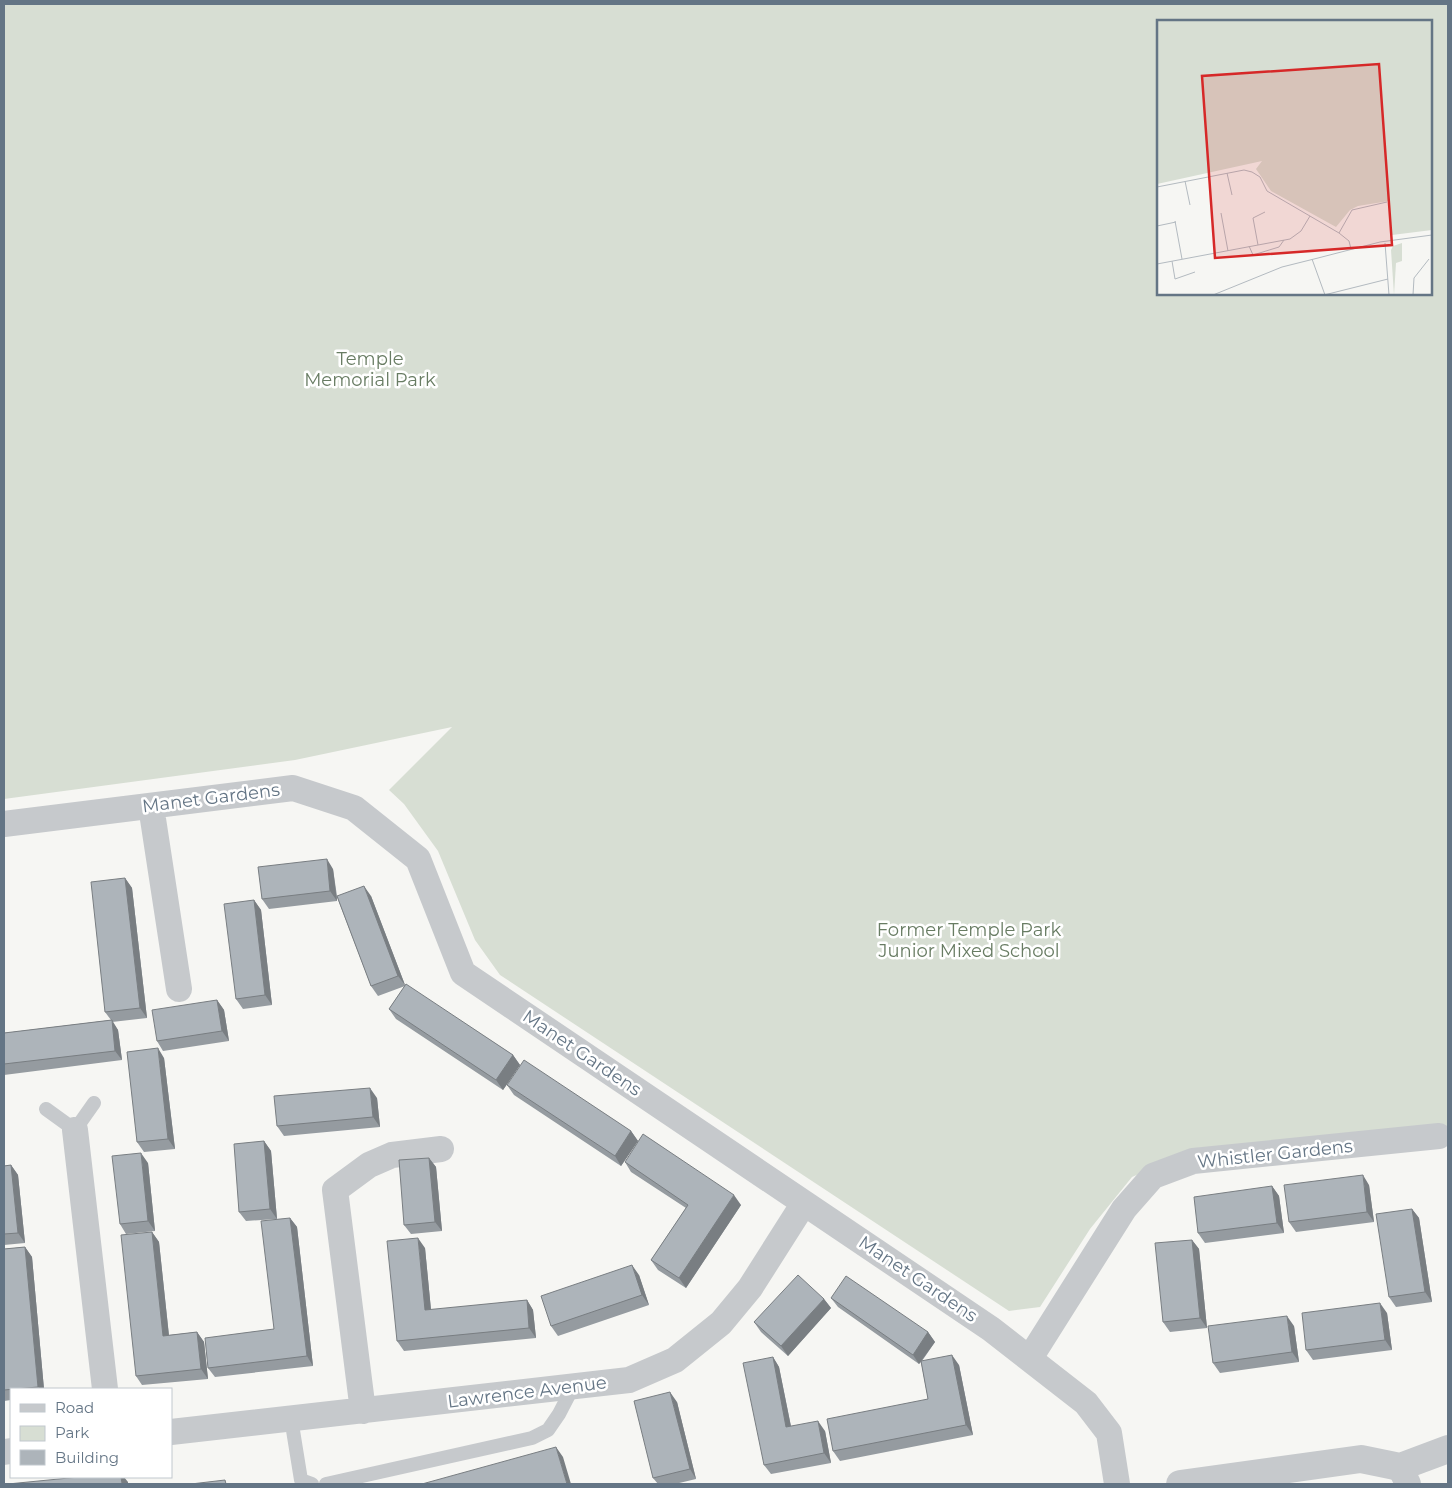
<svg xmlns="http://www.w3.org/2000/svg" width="1452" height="1488" font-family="Montserrat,sans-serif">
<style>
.green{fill:#d7ded3;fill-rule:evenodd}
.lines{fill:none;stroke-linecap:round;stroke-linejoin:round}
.service{stroke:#c6c9cc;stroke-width:14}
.minor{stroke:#c6c9cc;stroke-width:26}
.tertiary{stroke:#c6c9cc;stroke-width:28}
.wall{fill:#959ba0}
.shaded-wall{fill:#797e82}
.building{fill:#adb4ba;stroke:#797e82}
.labels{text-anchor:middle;stroke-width:5;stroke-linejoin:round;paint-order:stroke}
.park-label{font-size:18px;fill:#687c63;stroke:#fff}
.street-label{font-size:18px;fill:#647585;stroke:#fff}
.inset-road{fill:none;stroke:#b3bac0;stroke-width:1}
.view{fill:#d62828;fill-opacity:0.15;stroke:#d62828;stroke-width:2.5}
.inset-edge{fill:none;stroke:#647585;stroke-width:2.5}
</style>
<rect width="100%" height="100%" fill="#f6f6f3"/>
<path class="green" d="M 4,4 L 1448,4 L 1448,1127 L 1198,1148 L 1132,1177 L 1090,1229 L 1040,1307 L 1009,1311 L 500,975 L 475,940 L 438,851 L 404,804 L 389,790 L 452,727 L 295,760 L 4,799 ZM 1158,21 L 1431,21 L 1431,294 L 1158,294 Z"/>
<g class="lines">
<path class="service" d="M 46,1109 L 75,1130 L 94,1103
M 291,1418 L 301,1480 L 312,1484
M 326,1484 L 532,1438 L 548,1430 L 559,1414 L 573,1387"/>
<path class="minor" d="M 151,806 L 179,989
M 4,824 L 293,788 L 354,808 L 418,859 L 463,973 L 991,1329 L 1086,1403 L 1109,1433 L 1117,1484
M 75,1130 L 105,1389
M 1030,1358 L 1124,1209 L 1153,1176 L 1193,1161 L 1439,1136
M 363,1411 L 335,1190 L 369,1165 L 392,1155 L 441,1149
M 171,1432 L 629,1380 L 675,1360 L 721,1323 L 750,1288 L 804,1203
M 4,1452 L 11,1451
M 1400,1467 L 1408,1484"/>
<path class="tertiary" d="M 1180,1484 L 1361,1459 L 1400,1467 L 1448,1449"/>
</g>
<path class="wall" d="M 333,869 L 337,896 L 371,896 L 405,985 L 513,1055 L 520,1065 L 503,1090 L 396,1019 L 389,1009 L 405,986 L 378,996 L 371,986 L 337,897 L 337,901 L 269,909 L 262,899 Z
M 125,878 L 132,888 L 147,1018 L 112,1022 L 118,1030 L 122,1060 L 4,1075 L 4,1033 L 111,1020 L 105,1012 Z
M 254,900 L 261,910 L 272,1005 L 243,1009 L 236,999 Z
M 217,1000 L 224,1010 L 229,1041 L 163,1051 L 157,1041 Z
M 164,1058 L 175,1149 L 144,1152 L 137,1142 Z
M 507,1085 L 631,1131 L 638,1141 L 621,1166 L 514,1095 Z
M 377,1098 L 380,1127 L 284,1136 L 277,1126 Z
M 264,1141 L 271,1151 L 277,1219 L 246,1221 L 239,1212 Z
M 429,1158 L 436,1167 L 442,1231 L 411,1234 L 404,1225 Z
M 625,1162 L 741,1205 L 686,1288 L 658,1270 L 651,1260 L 686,1208 L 631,1172 Z
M 148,1163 L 155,1231 L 126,1234 L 120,1224 Z
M 11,1165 L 18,1175 L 25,1243 L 4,1245 L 4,1166 Z
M 1369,1185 L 1374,1222 L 1296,1232 L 1289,1222 Z
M 1272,1186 L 1279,1196 L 1284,1233 L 1205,1243 L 1198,1233 Z
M 1412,1209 L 1419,1218 L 1432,1302 L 1396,1307 L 1389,1297 Z
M 290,1218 L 297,1227 L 313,1366 L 215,1377 L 208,1368 L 274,1329 Z
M 152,1232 L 159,1242 L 169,1335 L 197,1332 L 204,1342 L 208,1379 L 142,1385 L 136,1376 Z
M 1192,1240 L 1199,1249 L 1207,1328 L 1170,1332 L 1163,1322 Z
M 25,1247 L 32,1257 L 44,1389 L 11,1389 L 11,1400 L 4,1401 L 4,1249 Z
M 425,1248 L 431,1310 L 527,1300 L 533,1310 L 536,1338 L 404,1351 L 397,1341 Z
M 639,1275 L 649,1305 L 558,1336 L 551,1326 Z
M 831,1298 L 928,1332 L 935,1342 L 922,1361 L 959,1365 L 973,1435 L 840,1461 L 833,1451 L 928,1399 L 921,1362 L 919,1364 L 838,1307 Z
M 824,1299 L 831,1308 L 788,1356 L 761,1332 L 754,1322 Z
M 1387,1313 L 1392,1350 L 1313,1360 L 1306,1350 Z
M 1294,1326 L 1299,1362 L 1220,1373 L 1213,1363 Z
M 773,1357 L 779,1367 L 791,1426 L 825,1431 L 831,1463 L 771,1474 L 764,1465 Z
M 677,1402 L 696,1479 L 675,1484 L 658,1484 L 653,1478 Z"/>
<path class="shaded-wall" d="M 327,859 L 333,869 L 337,901 L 330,891 Z
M 125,878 L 132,888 L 147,1018 L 140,1008 Z
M 364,886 L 371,896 L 405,985 L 398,976 Z
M 254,900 L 261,910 L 272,1005 L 265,995 Z
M 217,1000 L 224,1010 L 229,1041 L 222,1031 Z
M 112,1020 L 118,1030 L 122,1060 L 115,1051 Z
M 158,1048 L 164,1058 L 175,1149 L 168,1139 Z
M 513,1055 L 520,1065 L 503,1090 L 496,1080 Z
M 370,1088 L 377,1098 L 380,1127 L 373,1117 Z
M 631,1131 L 638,1141 L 621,1166 L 615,1156 Z
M 264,1141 L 271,1151 L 277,1219 L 270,1209 Z
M 141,1153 L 148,1163 L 155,1231 L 148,1221 Z
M 429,1158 L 436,1167 L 442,1231 L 435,1222 Z
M 11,1165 L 18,1175 L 25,1243 L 18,1233 Z
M 1363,1175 L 1369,1185 L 1374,1222 L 1367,1212 Z
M 1272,1186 L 1279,1196 L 1284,1233 L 1277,1223 Z
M 734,1195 L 741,1205 L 686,1288 L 679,1278 Z
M 1412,1209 L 1419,1218 L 1432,1302 L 1425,1292 Z
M 290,1218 L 297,1227 L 313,1366 L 307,1356 Z
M 152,1232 L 159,1242 L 170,1346 L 163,1336 Z
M 418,1238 L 425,1248 L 432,1320 L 425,1310 Z
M 1192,1240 L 1199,1249 L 1207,1328 L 1200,1318 Z
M 25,1247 L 32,1257 L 44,1389 L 40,1389 L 38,1387 Z
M 632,1265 L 639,1275 L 649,1305 L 642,1295 Z
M 824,1299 L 831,1308 L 788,1356 L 781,1346 Z
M 527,1300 L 533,1310 L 536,1338 L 529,1328 Z
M 1380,1303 L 1387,1313 L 1392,1350 L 1385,1340 Z
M 1287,1316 L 1294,1326 L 1299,1362 L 1292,1352 Z
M 197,1332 L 204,1342 L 208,1379 L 201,1369 Z
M 928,1332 L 935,1342 L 919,1364 L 913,1355 Z
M 952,1355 L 959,1365 L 973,1435 L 966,1425 Z
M 773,1357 L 779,1367 L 793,1437 L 786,1427 Z
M 670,1392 L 677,1402 L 696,1479 L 690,1469 Z
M 818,1421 L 825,1431 L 831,1463 L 824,1453 Z
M 556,1447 L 563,1457 L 571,1484 L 567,1484 Z
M 121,1477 L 124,1477 L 128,1482 L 128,1484 L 122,1484 Z"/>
<path class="building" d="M 327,859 L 330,891 L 262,899 L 258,867 Z
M 125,878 L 140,1008 L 105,1012 L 91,882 Z
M 364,886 L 398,976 L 371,986 L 337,896 Z
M 254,900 L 265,995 L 236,999 L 224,904 Z
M 406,984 L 513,1055 L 496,1080 L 389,1009 Z
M 217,1000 L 222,1031 L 157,1041 L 152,1010 Z
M 112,1020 L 115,1051 L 4,1064 L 4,1033 Z
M 158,1048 L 168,1139 L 137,1142 L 127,1052 Z
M 524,1060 L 631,1131 L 615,1156 L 507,1085 Z
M 370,1088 L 373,1117 L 277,1126 L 274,1096 Z
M 643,1134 L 734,1195 L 679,1278 L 651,1260 L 688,1205 L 625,1162 Z
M 264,1141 L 270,1209 L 239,1212 L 234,1144 Z
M 141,1153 L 148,1221 L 120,1224 L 112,1156 Z
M 429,1158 L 435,1222 L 404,1225 L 399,1160 Z
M 11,1165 L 18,1233 L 4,1234 L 4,1166 Z
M 1363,1175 L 1367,1212 L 1289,1222 L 1284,1185 Z
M 1272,1186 L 1277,1223 L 1198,1233 L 1194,1197 Z
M 1412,1209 L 1425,1292 L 1389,1297 L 1376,1214 Z
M 290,1218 L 307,1356 L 208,1368 L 205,1338 L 274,1329 L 261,1221 Z
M 152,1232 L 163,1336 L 197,1332 L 201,1369 L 136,1376 L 121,1235 Z
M 418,1238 L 425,1310 L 527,1300 L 529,1328 L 397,1341 L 387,1241 Z
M 1192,1240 L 1200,1318 L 1163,1322 L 1155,1243 Z
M 25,1247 L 38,1387 L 4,1390 L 4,1249 Z
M 632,1265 L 642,1295 L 551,1326 L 541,1296 Z
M 798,1275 L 824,1299 L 781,1346 L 754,1322 Z
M 846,1276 L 928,1332 L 913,1355 L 831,1298 Z
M 1380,1303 L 1385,1340 L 1306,1350 L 1302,1313 Z
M 1287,1316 L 1292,1352 L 1213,1363 L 1208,1326 Z
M 952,1355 L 966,1425 L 833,1451 L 827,1419 L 928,1399 L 921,1361 Z
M 773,1357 L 786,1427 L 818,1421 L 824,1453 L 764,1465 L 743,1363 Z
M 670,1392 L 690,1469 L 653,1478 L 634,1401 Z
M 556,1447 L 567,1484 L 422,1484 Z
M 79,1477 L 121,1477 L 122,1484 L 8,1484 Z
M 225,1480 L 226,1484 L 191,1484 Z"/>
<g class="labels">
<g class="park-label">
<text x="370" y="365">Temple<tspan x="370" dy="21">Memorial Park</tspan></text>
<text x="969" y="936">Former Temple Park<tspan x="969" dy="21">Junior Mixed School</tspan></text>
</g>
<g class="street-label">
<text transform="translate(211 798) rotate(-7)" y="6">Manet Gardens</text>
<text transform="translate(582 1053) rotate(34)" y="6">Manet Gardens</text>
<text transform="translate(1275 1154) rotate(-6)" y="6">Whistler Gardens</text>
<text transform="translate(918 1279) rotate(34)" y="6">Manet Gardens</text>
<text transform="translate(527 1392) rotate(-7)" y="6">Lawrence Avenue</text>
</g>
</g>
<g transform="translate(1157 20)">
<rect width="275" height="275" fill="#f6f6f3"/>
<path d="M 0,0 L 275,0 L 275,210 L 235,215 L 232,181 L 201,186 L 193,190 L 179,207 L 114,171 L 99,149 L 105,141 L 0,164 ZM 245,223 L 245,241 L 239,243 L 237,275 L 234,230 L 236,226 Z" fill="#d7ded3"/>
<path class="inset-road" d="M 70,153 L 75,175M 28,161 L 33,185M 0,167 L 87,150 L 95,152 L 103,157 L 110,171 L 182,213 L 192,221 L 194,229M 64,193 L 71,231M 18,201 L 25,239M 0,206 L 19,202M 182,213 L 195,190 L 230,182M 228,223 L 232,275M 101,225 L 96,198 L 108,192M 92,226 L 96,235 L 122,227 L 127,220M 155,239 L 168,275M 15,241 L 18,259 L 38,252M 0,244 L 133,219 L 144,211 L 153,196M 56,275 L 125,247 L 161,238 L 223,222 L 275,215M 167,275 L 231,259M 256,275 L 257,258 L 272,239"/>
<path class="view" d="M 222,44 L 235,225 L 58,238 L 45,56 Z"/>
<rect width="275" height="275" class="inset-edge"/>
</g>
<rect width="1452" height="1488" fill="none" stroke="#647585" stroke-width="10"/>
<rect x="10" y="1388" width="162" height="90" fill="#ffffff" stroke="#c1c8ce"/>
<rect x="20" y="1404" width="25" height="8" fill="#c6c9cc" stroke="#c1c8ce"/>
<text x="55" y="1413" font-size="15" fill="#647585">Road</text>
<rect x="20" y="1426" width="25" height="15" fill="#d7ded3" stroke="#c1c8ce"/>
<text x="55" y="1438" font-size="15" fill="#647585">Park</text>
<rect x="20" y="1450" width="25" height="15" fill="#adb4ba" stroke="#c1c8ce"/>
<text x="55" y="1463" font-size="15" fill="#647585">Building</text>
</svg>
